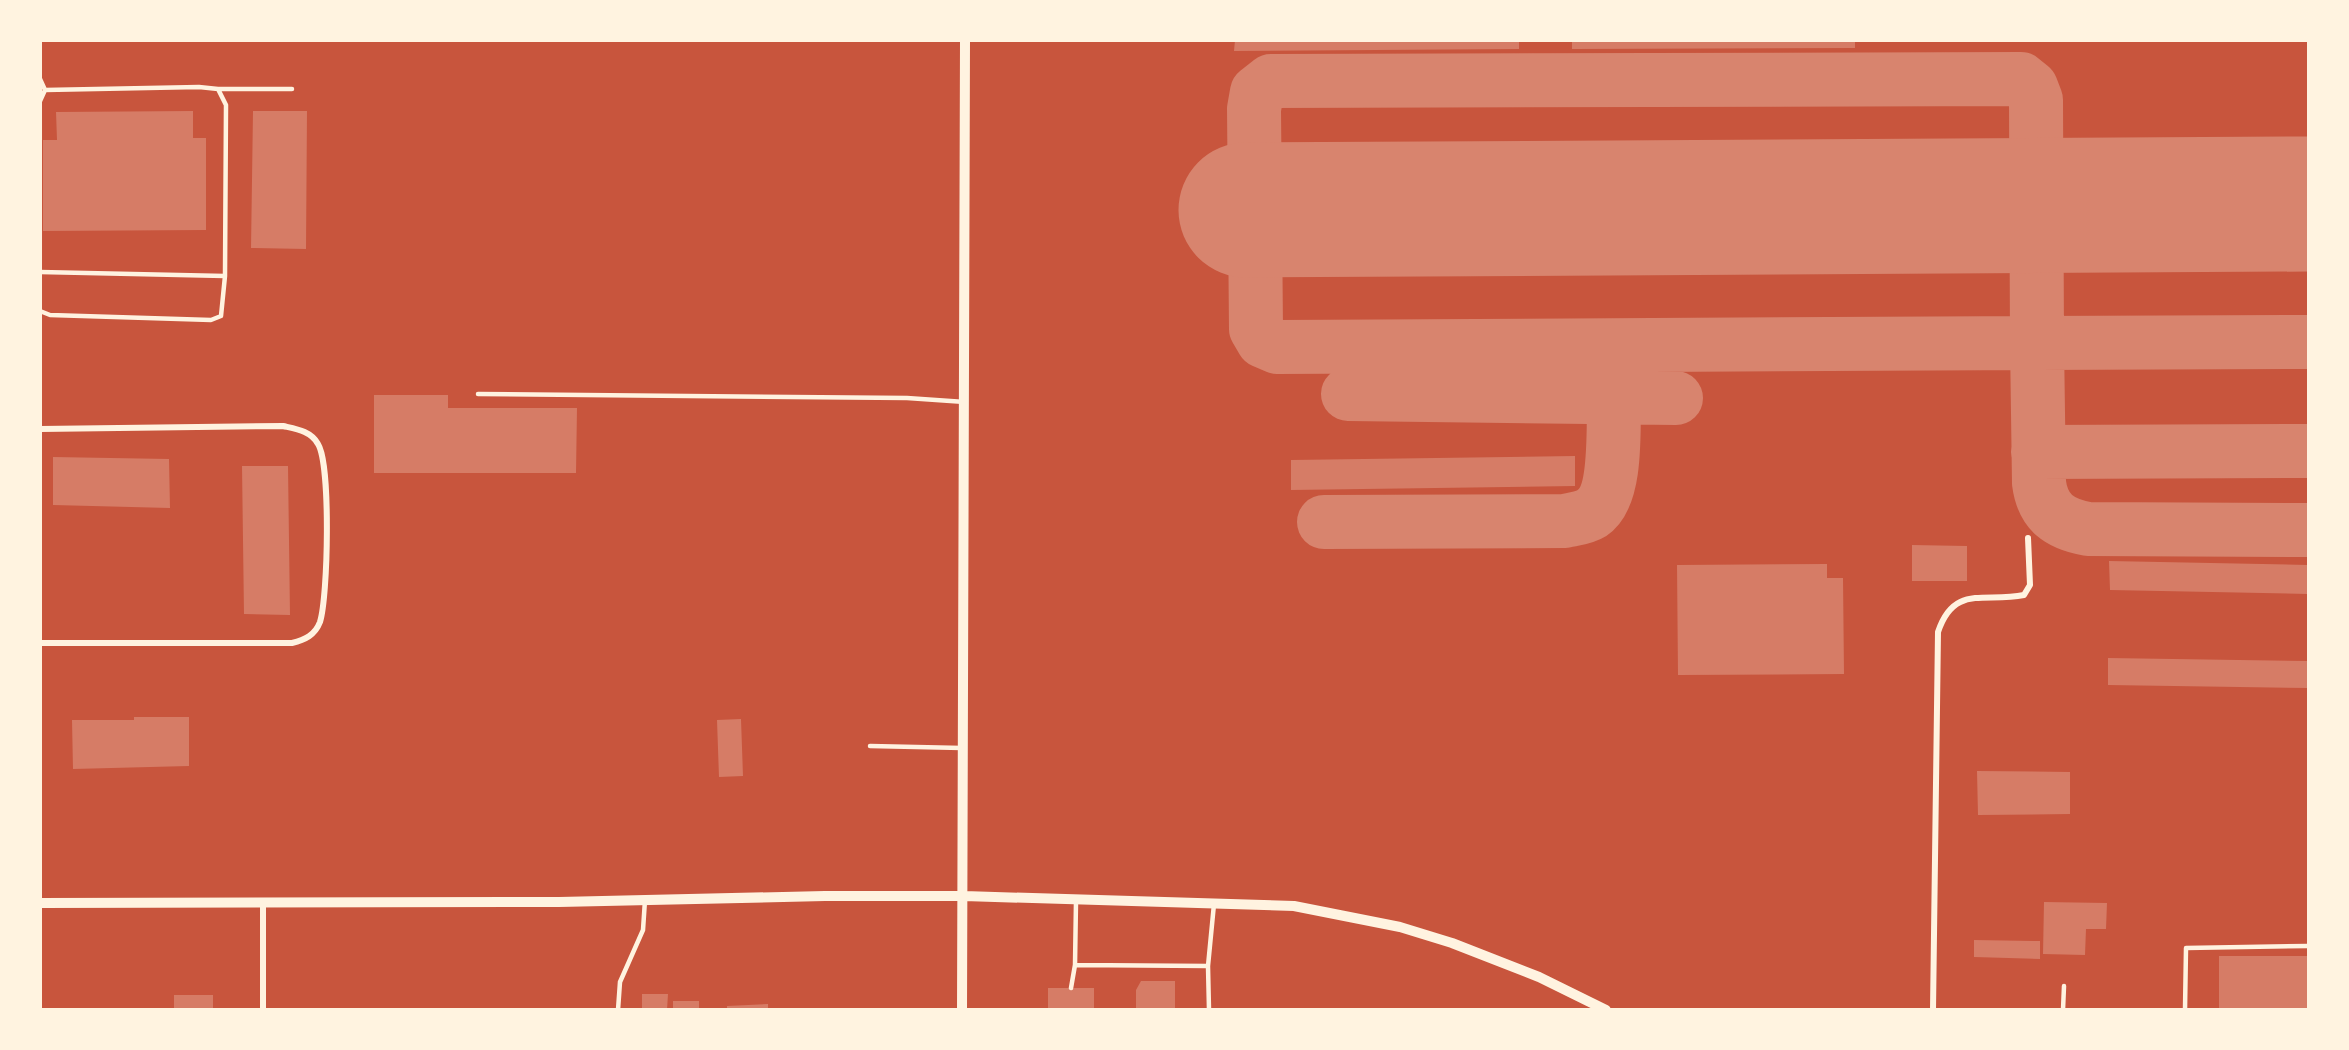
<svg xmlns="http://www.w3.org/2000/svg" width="2349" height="1050" font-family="Quicksand,sans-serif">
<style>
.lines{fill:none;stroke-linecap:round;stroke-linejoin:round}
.taxiway{stroke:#d8846e;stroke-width:54}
.runway{stroke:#d8846e;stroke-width:135}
.building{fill:#d67c66}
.service{stroke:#fff3e0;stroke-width:4.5}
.minor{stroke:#fff3e0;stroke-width:6}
.tertiary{stroke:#fff3e0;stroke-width:10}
</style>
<rect width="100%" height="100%" fill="#c8553d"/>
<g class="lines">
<path class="taxiway" d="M 2021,79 L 2031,87 L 2036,100 L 2037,343 L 1277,347 L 1263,341 L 1256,329 L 1254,109 L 1257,92 L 1271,81 Z
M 2308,342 L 2037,343 L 2039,483 C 2043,513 2060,524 2088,529 L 2308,530
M 1348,394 L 1676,398
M 2038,452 L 2308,451
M 1324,522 L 1565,521 C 1574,519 1584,518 1592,513 C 1618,496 1613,425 1614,396"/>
<path class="runway" d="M 1246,210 L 2308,204"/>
</g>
<path class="building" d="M 1235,40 L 1519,40 L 1519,49 L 1234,51 Z
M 1572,40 L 1855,40 L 1855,48 L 1572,49 Z
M 193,111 L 193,138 L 206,138 L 206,230 L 43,231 L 43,140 L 57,140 L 56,112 Z
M 253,111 L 307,111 L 306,249 L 251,248 Z
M 374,395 L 448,395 L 448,408 L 577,408 L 576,473 L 374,473 Z
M 1575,456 L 1575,486 L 1291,490 L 1291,460 Z
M 53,457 L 169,459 L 170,508 L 53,505 Z
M 242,466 L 288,466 L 290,615 L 244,614 Z
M 1912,545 L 1967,546 L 1967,581 L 1912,581 Z
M 2109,561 L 2308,565 L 2308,594 L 2110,590 Z
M 1827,564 L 1827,578 L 1843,578 L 1844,674 L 1678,675 L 1677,565 Z
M 2108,658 L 2308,661 L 2308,688 L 2108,685 Z
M 134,717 L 189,717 L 189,766 L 73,769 L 72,720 L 134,720 Z
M 741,719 L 743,776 L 719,777 L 717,720 Z
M 1977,771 L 2070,772 L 2070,814 L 1978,815 Z
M 2044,902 L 2107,903 L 2106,929 L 2086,929 L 2085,955 L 2043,954 Z
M 1974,940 L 2040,941 L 2040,959 L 1974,957 Z
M 2219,956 L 2308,956 L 2308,1010 L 2219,1010 Z
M 1141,981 L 1175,981 L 1175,1010 L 1136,1010 L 1136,990 Z
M 1048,988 L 1094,988 L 1094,1010 L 1048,1010 Z
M 642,994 L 668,994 L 667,1010 L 642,1010 Z
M 174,995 L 213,995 L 213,1010 L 174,1010 Z
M 673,1001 L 699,1001 L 699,1010 L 673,1010 Z
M 768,1004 L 768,1010 L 727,1010 L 727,1006 Z"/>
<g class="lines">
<path class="service" d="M 40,79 L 45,90 L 40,101
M 218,89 L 292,89
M 40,272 L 225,276 L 226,105 L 218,89 L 199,87 L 45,90
M 40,311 L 50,315 L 211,320 L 221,316 L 225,276
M 478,394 L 907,398 L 965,402
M 870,746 L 962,748
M 1076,901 L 1075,965 L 1208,966 L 1209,1010
M 1208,966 L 1214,904
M 1071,988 L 1075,965
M 618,1010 L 620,982 L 643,930 L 645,900
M 2063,1010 L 2064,986
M 2185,1010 L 2186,948 L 2308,946"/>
<path class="minor" d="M 40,429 L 283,426 C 296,429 311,431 318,444 C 331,465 328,597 320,622 C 315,635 305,640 292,643 L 40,643
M 263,902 L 263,1010
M 1933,1010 L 1938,632 C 1954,584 1984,603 2024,595 L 2030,585 L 2028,538"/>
<path class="tertiary" d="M 40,903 L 559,902 L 825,896 L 964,896 L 1294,906 L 1400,927 L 1452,943 L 1539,977 L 1606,1010
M 962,1010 L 965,40"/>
</g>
<rect width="2349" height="1050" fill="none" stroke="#fff3e0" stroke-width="84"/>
</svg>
